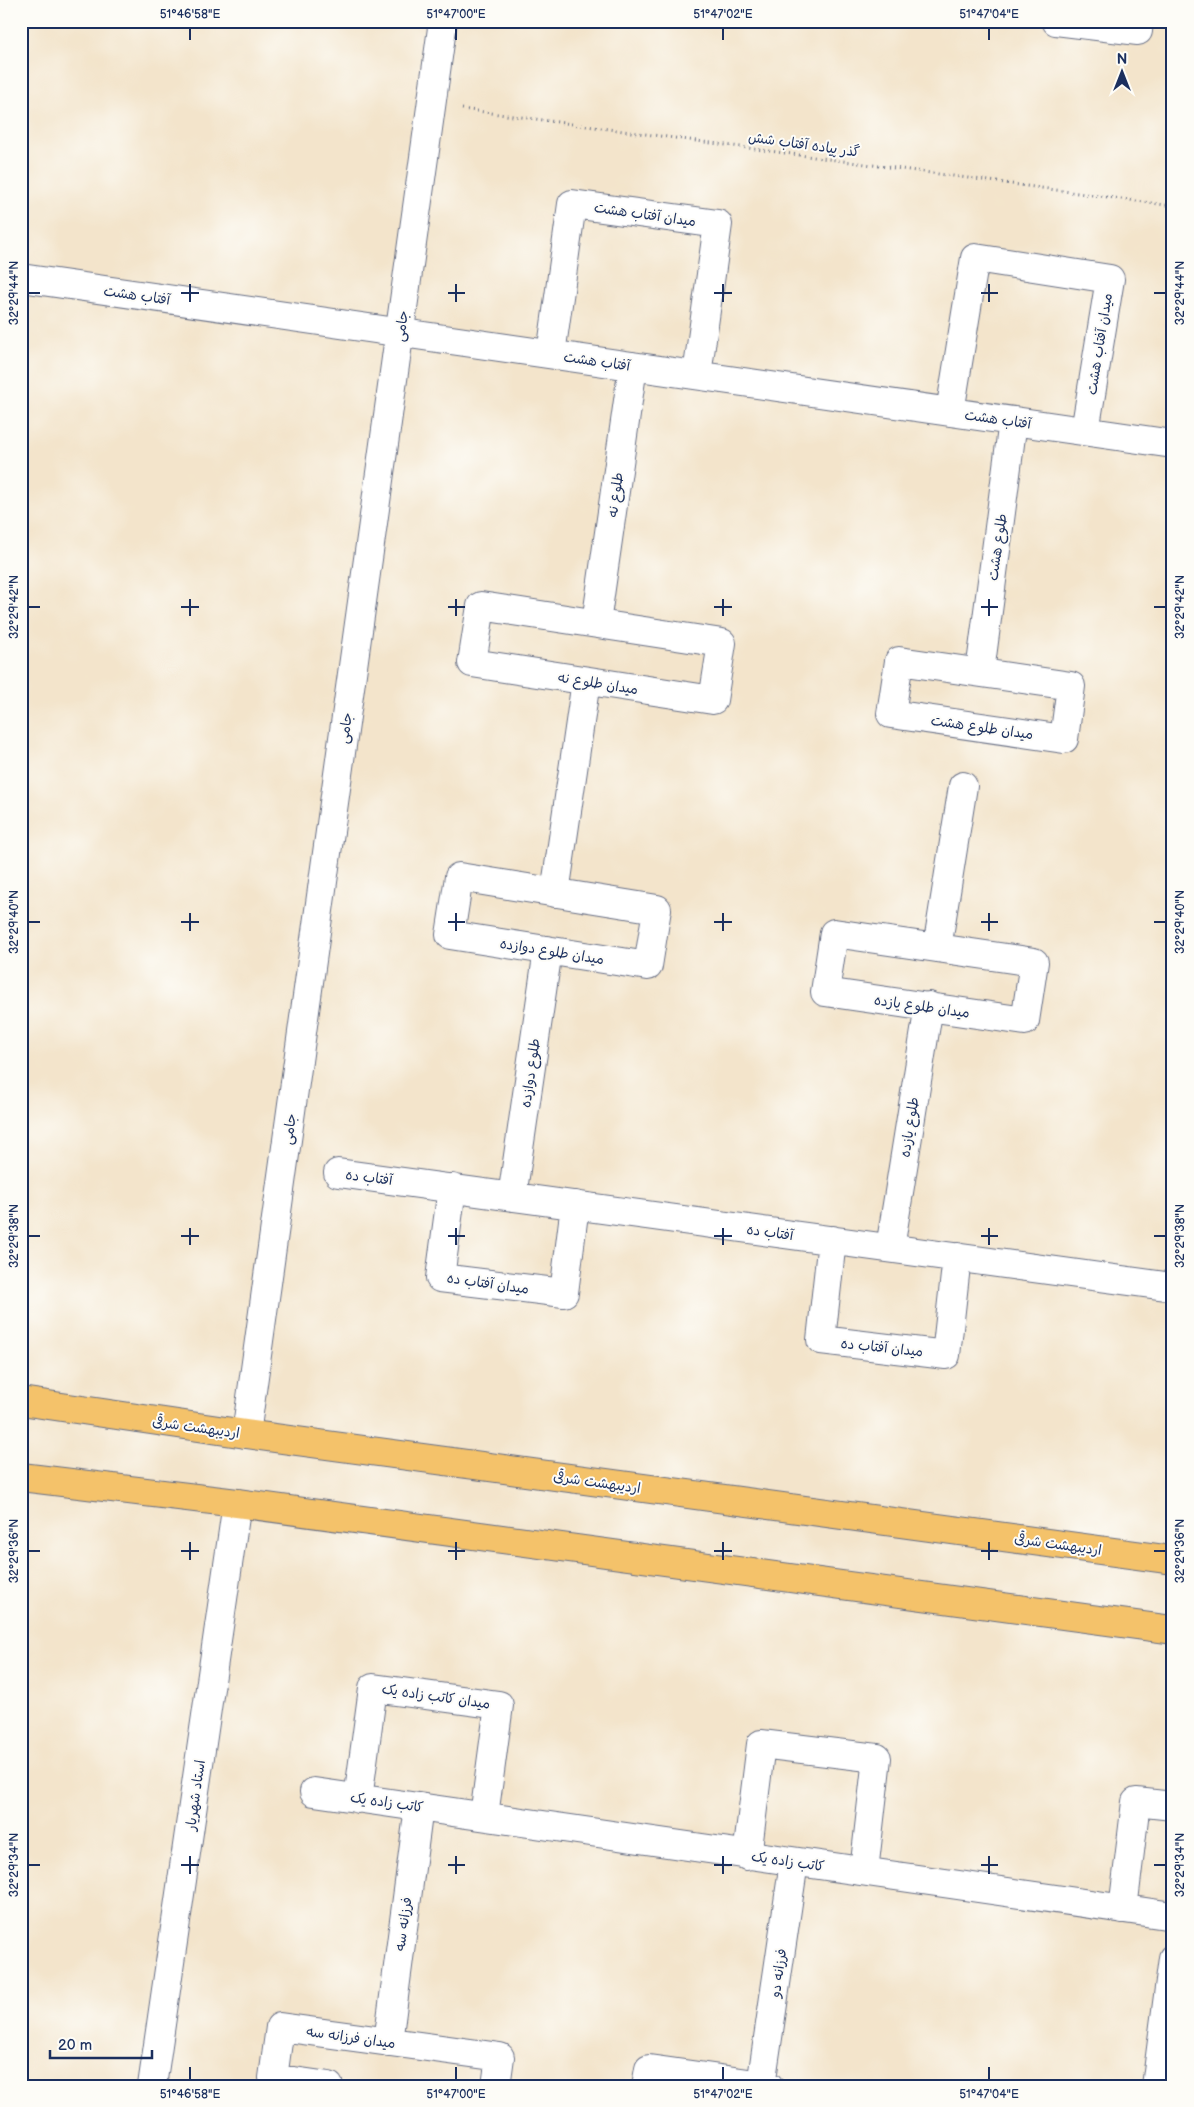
<svg xmlns="http://www.w3.org/2000/svg" width="1194" height="2107" font-family="'Balsamiq Sans','Playpen Sans Arabic',sans-serif">
<style>
.lines{fill:none;stroke-linecap:round;stroke-linejoin:round}
.minor-casing{stroke:#676e84;stroke-width:30}
.major-casing{stroke:#676e84;stroke-width:30}
.path{stroke:#676e84;stroke-width:3;stroke-dasharray:1 4;stroke-linecap:butt}
.minor{stroke:#fff;stroke-width:28}
.major{stroke:#f4c26a;stroke-width:28}
.ticks{fill:none;stroke:#1b2f5e;stroke-width:2}
.labels{text-anchor:middle;stroke-width:4;stroke-linejoin:round;paint-order:stroke}
.street-label{font-size:14px;fill:#1b2f5e;stroke:#fdfcf7}
.neatline{fill:none;stroke:#1b2f5e;stroke-width:2}
.ticks-label{font-size:12px;text-anchor:middle;fill:#1b2f5e}
</style>
<rect width="100%" height="100%" fill="#fdfcf7"/>
<filter id="ink" filterUnits="userSpaceOnUse"><feTurbulence type="fractalNoise" baseFrequency=".02" numOctaves="2"/><feDisplacementMap in="SourceGraphic" scale="10" xChannelSelector="R" yChannelSelector="G"/><feConvolveMatrix kernelMatrix="1 2 1 2 8 2 1 2 1" color-interpolation-filters="sRGB"/></filter>
<filter id="wash" filterUnits="userSpaceOnUse"><feTurbulence type="fractalNoise" baseFrequency=".0096" numOctaves="4" result="noise"/><feDisplacementMap in="SourceGraphic" scale="20" xChannelSelector="R" yChannelSelector="G"/><feGaussianBlur stdDeviation="1.12" result="paint"/><feColorMatrix in="noise" values="0 0 0 0 0 0 0 0 0 0 0 0 0 0 0 0 0 1.4 0 .05"/><feComposite in="paint" operator="in"/></filter>
<g filter="url(#wash)">
<rect width="100%" height="100%" fill="#f3e4cb"/>
</g>
<g filter="url(#ink)">
<g class="lines">
<defs>
<path id="minor" d="M 1056,21 L 1138,31 L 1139,21
M 21,278 L 1173,444
M 551,354 L 572,204 L 718,224 L 697,375
M 950,412 L 975,258 L 1110,279 L 1085,431
M 481,606 L 722,643 L 713,700 L 472,663 Z
M 596,623 L 633,366
M 899,661 L 1071,686 L 1064,739 L 891,714 Z
M 980,672 L 1013,421
M 459,877 L 657,909 L 648,966 L 450,935 Z
M 555,893 L 586,681
M 834,933 L 1034,962 L 1025,1021 L 825,992 Z
M 937,948 L 963,786
M 338,1173 L 1173,1287
M 452,1188 L 440,1278 L 564,1293 L 575,1205
M 512,1197 L 548,950
M 832,1240 L 821,1340 L 946,1355 L 957,1257
M 890,1248 L 929,1006
M 246,1434 L 443,21
M 314,1792 L 1173,1916
M 358,1799 L 373,1688 L 499,1705 L 484,1816
M 747,1856 L 761,1744 L 877,1758 L 864,1871
M 1123,1909 L 1136,1802 L 1173,1806
M 388,2042 L 419,1807
M 761,2085 L 794,1862
M 152,2086 L 237,1503
M 329,2086 L 273,2078 L 280,2027 L 500,2057 L 496,2086
M 646,2086 L 649,2069 L 769,2086
M 1156,2086 L 1173,1958"/>
<path id="major" d="M 21,1401 L 246,1434 L 1173,1560
M 21,1477 L 237,1503 L 1173,1630"/>
</defs>
<use href="#minor" class="minor-casing"/>
<use href="#major" class="major-casing"/>
<path class="path" d="M 462,109 L 1173,206"/>
<use href="#minor" class="minor"/>
<use href="#major" class="major"/>
</g>
</g>
<path class="ticks" d="M 190,28 L 190,40M 456,28 L 456,40M 723,28 L 723,40M 989,28 L 989,40M 190,284 L 190,302M 456,284 L 456,302M 723,284 L 723,302M 989,284 L 989,302M 28,293 L 40,293M 181,293 L 199,293M 448,293 L 465,293M 714,293 L 732,293M 981,293 L 998,293M 1154,293 L 1166,293M 190,599 L 190,616M 456,599 L 456,616M 723,599 L 723,616M 989,599 L 989,616M 28,607 L 40,607M 181,607 L 199,607M 448,607 L 465,607M 714,607 L 732,607M 981,607 L 998,607M 1154,607 L 1166,607M 190,913 L 190,931M 456,913 L 456,931M 723,913 L 723,931M 989,913 L 989,931M 28,922 L 40,922M 181,922 L 199,922M 448,922 L 465,922M 714,922 L 732,922M 981,922 L 998,922M 1154,922 L 1166,922M 190,1228 L 190,1245M 456,1228 L 456,1245M 723,1228 L 723,1245M 989,1228 L 989,1245M 28,1236 L 40,1236M 181,1236 L 199,1236M 448,1236 L 465,1236M 714,1236 L 732,1236M 981,1236 L 998,1236M 1154,1236 L 1166,1236M 190,1542 L 190,1560M 456,1542 L 456,1560M 723,1542 L 723,1560M 989,1542 L 989,1560M 28,1551 L 40,1551M 181,1551 L 199,1551M 448,1551 L 465,1551M 714,1551 L 732,1551M 981,1551 L 998,1551M 1154,1551 L 1166,1551M 190,1856 L 190,1874M 456,1856 L 456,1874M 723,1856 L 723,1874M 989,1856 L 989,1874M 28,1865 L 40,1865M 181,1865 L 199,1865M 448,1865 L 465,1865M 714,1865 L 732,1865M 981,1865 L 998,1865M 1154,1865 L 1166,1865M 190,2067 L 190,2080M 456,2067 L 456,2080M 723,2067 L 723,2080M 989,2067 L 989,2080"/>
<g class="labels">
<g class="street-label">
<text transform="translate(804 144) rotate(8)" y="5">گذر پیاده آفتاب شش</text>
<text transform="translate(645 214) rotate(8)" y="5">میدان آفتاب هشت</text>
<text transform="translate(137 295) rotate(8)" y="5">آفتاب هشت</text>
<text transform="translate(401 326) rotate(-82)" y="5">جامی</text>
<text transform="translate(1099 344) rotate(-81)" y="5">میدان آفتاب هشت</text>
<text transform="translate(597 361) rotate(8)" y="5">آفتاب هشت</text>
<text transform="translate(998 419) rotate(8)" y="5">آفتاب هشت</text>
<text transform="translate(615 495) rotate(-82)" y="5">طلوع نه</text>
<text transform="translate(997 547) rotate(-82)" y="5">طلوع هشت</text>
<text transform="translate(598 683) rotate(9)" y="5">میدان طلوع نه</text>
<text transform="translate(982 727) rotate(8)" y="5">میدان طلوع هشت</text>
<text transform="translate(345 728) rotate(-82)" y="5">جامی</text>
<text transform="translate(552 951) rotate(9)" y="5">میدان طلوع دوازده</text>
<text transform="translate(922 1006) rotate(8)" y="5">میدان طلوع یازده</text>
<text transform="translate(530 1073) rotate(-82)" y="5">طلوع دوازده</text>
<text transform="translate(909 1127) rotate(-81)" y="5">طلوع یازده</text>
<text transform="translate(289 1129) rotate(-82)" y="5">جامی</text>
<text transform="translate(369 1177) rotate(7)" y="5">آفتاب ده</text>
<text transform="translate(770 1232) rotate(8)" y="5">آفتاب ده</text>
<text transform="translate(488 1283) rotate(8)" y="5">میدان آفتاب ده</text>
<text transform="translate(882 1347) rotate(6)" y="5">میدان آفتاب ده</text>
<text transform="translate(196 1427) rotate(8)" y="5">اردیبهشت شرقی</text>
<text transform="translate(597 1482) rotate(8)" y="5">اردیبهشت شرقی</text>
<text transform="translate(1058 1544) rotate(8)" y="5">اردیبهشت شرقی</text>
<text transform="translate(436 1696) rotate(8)" y="5">میدان کاتب زاده یک</text>
<text transform="translate(195 1795) rotate(-82)" y="5">استاد شهریار</text>
<text transform="translate(387 1802) rotate(8)" y="5">کاتب زاده یک</text>
<text transform="translate(788 1861) rotate(8)" y="5">کاتب زاده یک</text>
<text transform="translate(403 1924) rotate(-82)" y="5">فرزانه سه</text>
<text transform="translate(778 1973) rotate(-82)" y="5">فرزانه دو</text>
<text transform="translate(351 2037) rotate(8)" y="5">میدان فرزانه سه</text>
</g>
</g>
<rect width="1194" height="2107" fill="none" stroke="#fdfcf7" stroke-width="55"/>
<g transform="translate(1122 72)" stroke="#fdfcf7" stroke-width="4" paint-order="stroke">
<path d="M0-4L9 19L0 12L-9 19Z" fill="#1b2f5e"/>
<text y="-8" font-size="14" font-weight="bold" text-anchor="middle" fill="#1b2f5e">N</text>
</g>
<path d="M50 2050v8h102v-8" fill="none" stroke="#1b2f5e" stroke-width="2.5"/>
<text x="58" y="2050" font-size="15" fill="#1b2f5e" stroke="#fdfcf7" stroke-width="4" paint-order="stroke">20 m</text>
<rect x="28" y="28" width="1138" height="2052" class="neatline"/>
<g class="ticks-label">
<text x="190" y="18">51°46'58"E</text>
<text x="456" y="18">51°47'00"E</text>
<text x="723" y="18">51°47'02"E</text>
<text x="989" y="18">51°47'04"E</text>
<text transform="translate(14 293) rotate(-90)" y="4">32°29'44"N</text>
<text transform="translate(1180 293) rotate(-90)" y="4">32°29'44"N</text>
<text transform="translate(14 607) rotate(-90)" y="4">32°29'42"N</text>
<text transform="translate(1180 607) rotate(-90)" y="4">32°29'42"N</text>
<text transform="translate(14 922) rotate(-90)" y="4">32°29'40"N</text>
<text transform="translate(1180 922) rotate(-90)" y="4">32°29'40"N</text>
<text transform="translate(14 1236) rotate(-90)" y="4">32°29'38"N</text>
<text transform="translate(1180 1236) rotate(-90)" y="4">32°29'38"N</text>
<text transform="translate(14 1551) rotate(-90)" y="4">32°29'36"N</text>
<text transform="translate(1180 1551) rotate(-90)" y="4">32°29'36"N</text>
<text transform="translate(14 1865) rotate(-90)" y="4">32°29'34"N</text>
<text transform="translate(1180 1865) rotate(-90)" y="4">32°29'34"N</text>
<text x="190" y="2098">51°46'58"E</text>
<text x="456" y="2098">51°47'00"E</text>
<text x="723" y="2098">51°47'02"E</text>
<text x="989" y="2098">51°47'04"E</text>
</g>
</svg>
